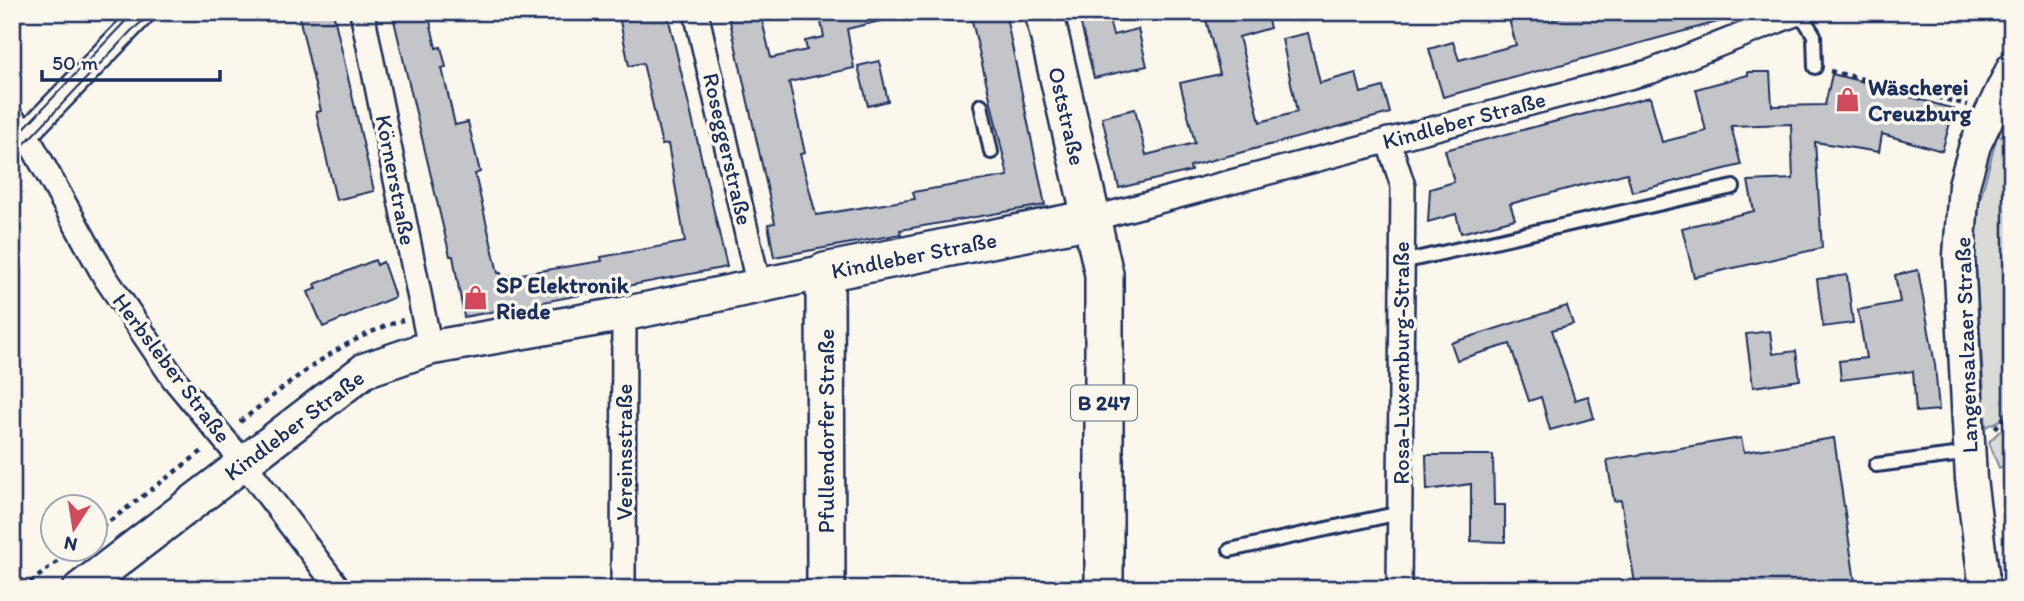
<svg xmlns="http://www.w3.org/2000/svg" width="2024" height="601" font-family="Itim,sans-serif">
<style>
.green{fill:#dadad7;stroke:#7a849a;stroke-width:2}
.building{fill:#c3c5c9;stroke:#1b2f5e;stroke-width:2}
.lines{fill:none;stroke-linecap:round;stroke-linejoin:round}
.service-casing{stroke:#1b2f5e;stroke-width:18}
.minor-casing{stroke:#1b2f5e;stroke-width:28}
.tertiary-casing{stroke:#1b2f5e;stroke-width:35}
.secondary-casing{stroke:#1b2f5e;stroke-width:38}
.primary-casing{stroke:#1b2f5e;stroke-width:42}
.path{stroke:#1b2f5e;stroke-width:4.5;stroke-dasharray:5 5;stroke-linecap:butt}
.service{stroke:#fbf7ec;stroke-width:12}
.minor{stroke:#fbf7ec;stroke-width:23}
.tertiary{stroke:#fbf7ec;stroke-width:30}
.secondary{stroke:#fbf7ec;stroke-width:33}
.primary{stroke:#fbf7ec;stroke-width:37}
.tram{stroke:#1b2f5e;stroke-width:2}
.labels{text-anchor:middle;stroke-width:7;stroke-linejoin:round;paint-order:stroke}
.shield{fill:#fbf7ec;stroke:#5e6b89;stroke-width:2}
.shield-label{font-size:21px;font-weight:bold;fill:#1b2f5e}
.poi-label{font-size:23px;font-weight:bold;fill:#1b2f5e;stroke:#fbf7ec;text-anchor:start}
.street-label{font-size:23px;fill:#1b2f5e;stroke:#fbf7ec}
</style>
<rect width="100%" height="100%" fill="#fbf7ec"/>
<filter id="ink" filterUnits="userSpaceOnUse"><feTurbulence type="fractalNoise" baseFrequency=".0143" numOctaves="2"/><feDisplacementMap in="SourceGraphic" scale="14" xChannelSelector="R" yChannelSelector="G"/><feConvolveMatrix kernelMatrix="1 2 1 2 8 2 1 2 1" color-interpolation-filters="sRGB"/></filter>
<g filter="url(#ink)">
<path class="green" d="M 2012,128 L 2012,404 L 1999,421 L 1986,427 L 1975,251 L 1976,215 L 1997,136 L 2009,135 Z
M 2012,418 L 2012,462 L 1999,468 L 1989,442 Z"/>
<path class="building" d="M 298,12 L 333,12 L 374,191 L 336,200 L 316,112 L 321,111 Z
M 392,12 L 428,12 L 436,48 L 441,47 L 446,67 L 442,68 L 455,125 L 468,122 L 480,172 L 475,174 L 498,273 L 501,273 L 502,277 L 602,261 L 601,257 L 685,242 L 668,144 L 662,145 L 643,63 L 629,66 L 620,21 L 667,12 L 727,267 L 464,317 L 453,256 L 450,256 Z
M 728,12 L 760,12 L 771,58 L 807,50 L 805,41 L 824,37 L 819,12 L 883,12 L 884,20 L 847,29 L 854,68 L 789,82 L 805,153 L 800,154 L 816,215 L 915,199 L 913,192 L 1008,176 L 970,12 L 1005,12 L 1045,205 L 900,230 L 901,234 L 774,257 L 768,224 L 775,223 Z
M 1078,12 L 1107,12 L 1113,35 L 1138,29 L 1147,66 L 1094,78 Z
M 1204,12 L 1266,12 L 1270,28 L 1239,37 L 1260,122 L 1297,112 L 1282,39 L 1308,33 L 1320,83 L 1356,73 L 1361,93 L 1383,87 L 1390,113 L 1190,166 L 1191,171 L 1119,188 L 1102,117 L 1135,109 L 1146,155 L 1195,143 L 1180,83 L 1220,74 Z
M 1507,12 L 1552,12 L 1553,19 L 1580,12 L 1731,12 L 1732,18 L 1443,97 L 1429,49 L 1453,42 L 1459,60 L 1516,45 Z
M 879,61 L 888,101 L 868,106 L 858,66 Z
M 1748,72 L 1770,72 L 1772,106 L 1825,105 L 1832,74 L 1908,93 L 1907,96 L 1954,109 L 1942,151 L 1882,134 L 1879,152 L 1815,142 L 1822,248 L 1694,277 L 1682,228 L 1754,211 L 1748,181 L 1793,179 L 1791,124 L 1731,126 L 1741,165 L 1632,192 L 1627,173 L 1510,204 L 1515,219 L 1461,233 L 1456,214 L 1428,222 L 1430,189 L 1454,182 L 1445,150 L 1650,97 L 1662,142 L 1706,131 L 1696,89 L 1748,75 Z
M 375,260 L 377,265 L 383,262 L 395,297 L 323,327 L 308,292 L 317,288 L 315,284 Z
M 1918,270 L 1935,365 L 1939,410 L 1916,412 L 1913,371 L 1841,380 L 1839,361 L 1866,358 L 1858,310 L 1900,302 L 1895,275 Z
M 1847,275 L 1853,323 L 1823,327 L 1817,279 Z
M 1567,306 L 1573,324 L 1552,330 L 1575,400 L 1588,396 L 1594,418 L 1550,430 L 1541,397 L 1529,401 L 1510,344 L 1457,360 L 1451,343 Z
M 1770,331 L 1773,354 L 1796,351 L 1800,380 L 1753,387 L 1746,334 Z
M 1741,438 L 1744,452 L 1834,438 L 1856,589 L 1636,589 L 1621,500 L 1614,501 L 1607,460 Z
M 1426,455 L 1493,455 L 1494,505 L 1505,505 L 1505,542 L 1471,541 L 1471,484 L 1427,490 Z"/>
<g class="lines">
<defs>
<path id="service" d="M 1800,13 L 1814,35 L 1815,67
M 981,105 L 991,152
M 1402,262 L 1733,187
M 1876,465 L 1970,453
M 1230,550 L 1400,513"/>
<path id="minor" d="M 362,12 L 430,348
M 696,12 L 759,287
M 12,119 L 23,129 L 105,277 L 174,379 L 243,462 L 339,589
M 1388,140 L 1403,186 L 1399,589
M 12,149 L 144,12
M 1091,219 L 1652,71 L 1800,12
M 623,589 L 624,314"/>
<path id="tertiary" d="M 1985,589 L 1971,479 L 1959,256 L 1964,185 L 1975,145 L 2012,68"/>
<path id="secondary" d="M 80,589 L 365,370 L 430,348 L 624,314 L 825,272"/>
<path id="primary" d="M 1044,12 L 1104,274 L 1104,589
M 826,589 L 825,272 L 1091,219"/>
</defs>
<use href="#service" class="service-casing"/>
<use href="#minor" class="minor-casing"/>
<use href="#tertiary" class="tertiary-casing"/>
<use href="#secondary" class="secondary-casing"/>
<use href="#primary" class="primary-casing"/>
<path class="path" d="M 1830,71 L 1968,105
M 240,422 C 293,380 337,341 403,320
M 1995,428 L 2012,411
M 94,533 L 205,449
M 22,589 L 75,548"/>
<use href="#service" class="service"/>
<use href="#minor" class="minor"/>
<use href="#tertiary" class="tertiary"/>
<use href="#secondary" class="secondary"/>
<use href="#primary" class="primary"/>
<path class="tram" d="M 12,141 L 134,12
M 12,157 L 132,30 L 154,12"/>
</g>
</g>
<defs>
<symbol id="shop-bare" viewBox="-9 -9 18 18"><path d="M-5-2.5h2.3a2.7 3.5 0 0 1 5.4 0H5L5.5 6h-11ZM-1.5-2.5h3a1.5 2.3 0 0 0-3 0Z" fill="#d1495b" stroke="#fbf7ec" stroke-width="2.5" paint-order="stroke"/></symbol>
</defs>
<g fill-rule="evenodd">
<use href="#shop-bare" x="1830" y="82" width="35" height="35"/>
<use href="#shop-bare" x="458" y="280" width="35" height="35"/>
</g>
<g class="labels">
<rect class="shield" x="1071" y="385.5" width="66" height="35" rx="5"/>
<g class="shield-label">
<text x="1104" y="410">B 247</text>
</g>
<g class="poi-label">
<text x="1868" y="95">Wäscherei<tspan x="1868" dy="26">Creuzburg</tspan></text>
<text x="496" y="293">SP Elektronik<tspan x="496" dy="26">Riede</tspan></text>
</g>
<g class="street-label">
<text transform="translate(1067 116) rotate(77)" y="8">Oststraße</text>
<text transform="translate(1464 120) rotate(-15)" y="8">Kindleber Straße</text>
<text transform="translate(728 149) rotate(77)" y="8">Roseggerstraße</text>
<text transform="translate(396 180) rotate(79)" y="8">Körnerstraße</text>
<text transform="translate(914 255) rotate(-11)" y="8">Kindleber Straße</text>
<text transform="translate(1966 345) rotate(-92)" y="8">Langensalzaer Straße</text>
<text transform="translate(1401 363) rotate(-90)" y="8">Rosa-Luxemburg-Straße</text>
<text transform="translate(172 368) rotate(53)" y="8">Herbsleber Straße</text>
<text transform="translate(294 425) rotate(-37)" y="8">Kindleber Straße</text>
<text transform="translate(826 431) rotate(-90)" y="8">Pfullendorfer Straße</text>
<text transform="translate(624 452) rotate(-90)" y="8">Vereinsstraße</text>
</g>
</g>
<rect width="2024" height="601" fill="none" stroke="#fbf7ec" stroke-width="42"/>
<rect x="21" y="21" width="1982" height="559" fill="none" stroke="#1b2f5e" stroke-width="2.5" filter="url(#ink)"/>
<g transform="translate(74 528) rotate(192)"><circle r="33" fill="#fbf7ec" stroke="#a1a7b3" stroke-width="2"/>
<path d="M0-5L12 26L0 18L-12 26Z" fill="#d1495b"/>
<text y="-10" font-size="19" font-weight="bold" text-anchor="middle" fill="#1b2f5e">N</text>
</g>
<path d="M42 70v10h178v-10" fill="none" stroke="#1b2f5e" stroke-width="3.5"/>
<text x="52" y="70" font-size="21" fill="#1b2f5e" stroke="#fbf7ec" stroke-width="5" paint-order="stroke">50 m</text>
</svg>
